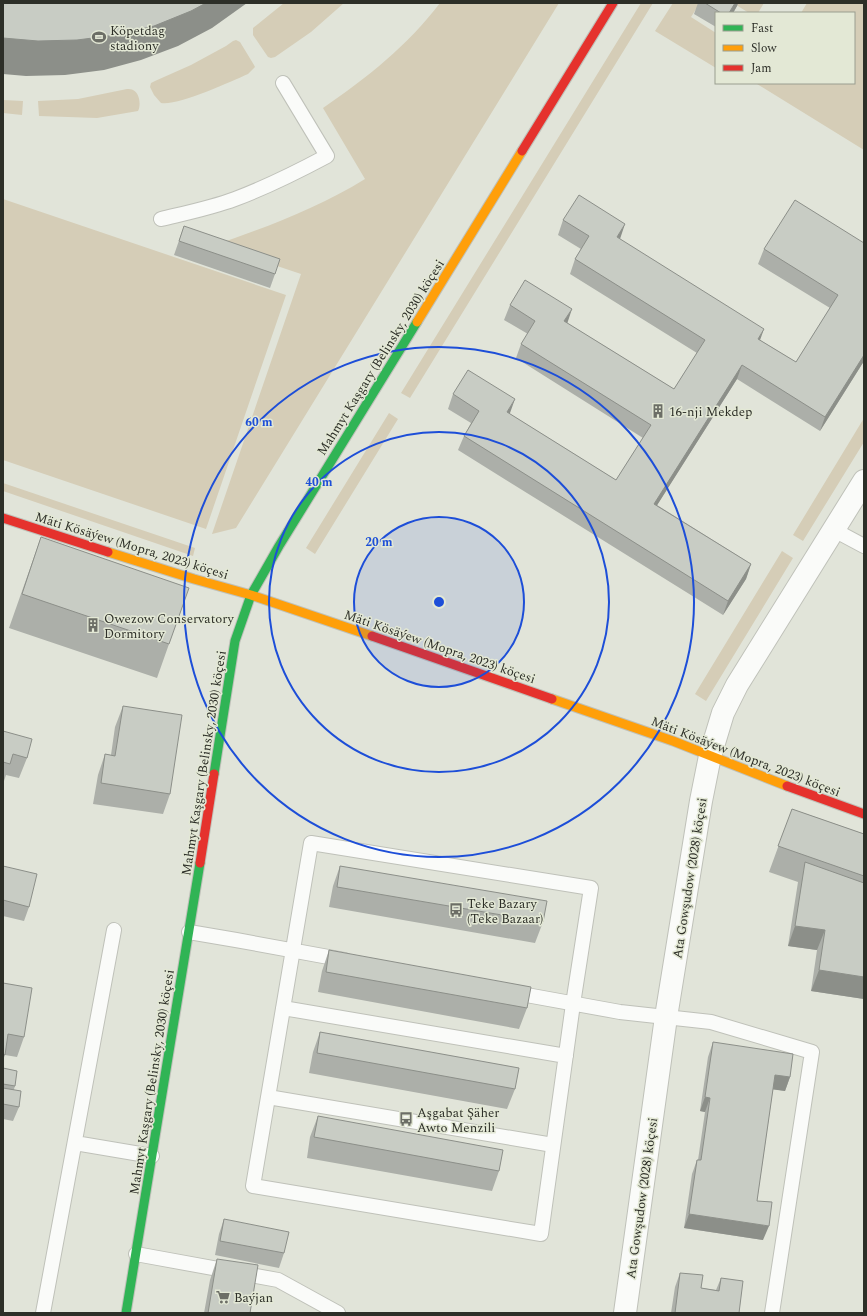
<svg xmlns="http://www.w3.org/2000/svg" width="867" height="1316" font-family="Spectral,serif">
<style>
.green{fill:#d5cdb7}
.lines{fill:none;stroke-linecap:round;stroke-linejoin:round}
.lane-casing{stroke:#bfc1b9;stroke-width:16}
.street-casing{stroke:#bfc1b9;stroke-width:24}
.fast-casing{stroke:#bfc1b9;stroke-width:11}
.slow-casing{stroke:#bfc1b9;stroke-width:11}
.jam-casing{stroke:#bfc1b9;stroke-width:11}
.lane{stroke:#fafbf9;stroke-width:14}
.street{stroke:#fafbf9;stroke-width:22}
.fast{stroke:#30b455;stroke-width:9}
.slow{stroke:#ff9f0a;stroke-width:9}
.jam{stroke:#e5322d;stroke-width:9}
.wall{fill:#acafa9}
.shaded-wall{fill:#8c8f89}
.building{fill:#c8ccc4;stroke:#8c8f89}
.ring{fill:none;stroke:#1d4ed8;stroke-width:2}
.labels{text-anchor:middle;stroke-width:3;stroke-linejoin:round;paint-order:stroke}
.poi-label{font-size:13px;fill:#2d2f28;stroke:#e3e8d5;text-anchor:start}
.street-label{font-size:13px;fill:#2d2f28;stroke:#e3e8d5}
.centre{fill:#1d4ed8;stroke:#e3e8d5;stroke-width:2}
.ring-label{font-size:12px;text-anchor:middle;font-weight:bold;fill:#1d4ed8;stroke:#e3e8d5;stroke-width:3;stroke-linejoin:round;paint-order:stroke}
</style>
<rect width="100%" height="100%" fill="#e1e4d9"/>
<path class="green" d="M 284,3 L 344,3 L 311,32 L 275,57 L 271,58 L 268,57 L 253,35 L 253,28 Z
M 440,3 L 559,3 L 236,528 L 212,534 L 301,274 L 215,245 C 267,227 318,208 365,179 L 323,108 C 367,78 408,45 440,3 Z
M 641,3 L 653,3 L 410,398 L 401,393 Z
M 673,3 L 700,3 L 691,17 L 716,33 L 716,68 L 655,31 Z
M 733,3 L 764,3 L 758,13 L 749,13 Z
M 807,3 L 864,3 L 864,150 L 757,84 L 854,83 L 854,13 L 801,13 Z
M 236,40 L 240,42 L 254,65 L 255,67 L 248,74 C 230,82 178,106 161,103 L 154,95 L 150,87 L 151,83 L 155,81 L 191,65 L 226,46 L 233,41 Z
M 127,89 C 129,89 132,89 133,90 C 140,93 141,106 138,111 L 97,118 L 39,116 L 38,101 L 78,99 Z
M 3,100 L 23,101 L 22,115 L 3,113 Z
M 3,199 L 286,295 L 206,529 L 3,460 Z
M 389,413 L 398,419 L 315,554 L 306,548 Z
M 864,418 L 864,442 L 803,541 L 793,535 Z
M 3,483 L 195,548 L 193,556 L 3,491 Z
M 782,551 L 793,558 L 706,701 L 695,694 Z"/>
<g class="lines">
<defs>
<path id="lane" d="M 161,219 C 186,213 211,208 235,199 C 267,187 297,172 327,156 L 283,83
M 834,530 L 864,546
M 311,843 L 591,888 L 573,1004 L 541,1234 L 253,1186 Z
M 189,932 L 236,940 L 345,960
M 510,992 L 620,1012 L 711,1022 L 812,1052 L 772,1313
M 283,1008 L 566,1056
M 268,1097 L 553,1145
M 75,1143 L 152,1156
M 136,1254 L 278,1280 L 338,1313
M 43,1313 L 114,930"/>
<path id="street" d="M 625,1313 L 666,1017 L 701,801 L 710,756 L 723,713 L 737,685 L 864,481"/>
<path id="fast" d="M 214,774 L 235,641 L 251,595 L 279,546 L 417,322
M 126,1313 L 200,863"/>
<path id="slow" d="M 417,322 L 522,151
M 108,552 L 194,579 L 251,595 L 372,636
M 552,699 L 673,741 L 787,786"/>
<path id="jam" d="M 522,151 L 613,3
M 3,518 L 108,552
M 372,636 L 552,699
M 787,786 L 864,814
M 200,863 L 214,774"/>
</defs>
<use href="#lane" class="lane-casing"/>
<use href="#street" class="street-casing"/>
<use href="#fast" class="fast-casing"/>
<use href="#slow" class="slow-casing"/>
<use href="#jam" class="jam-casing"/>
<use href="#lane" class="lane"/>
<use href="#street" class="street"/>
<use href="#fast" class="fast"/>
<use href="#slow" class="slow"/>
<use href="#jam" class="jam"/>
</g>
<path class="wall" d="M 698,3 L 738,3 L 737,6 L 733,13 L 716,13 L 716,27 L 694,14 Z
M 563,220 L 620,239 L 760,340 L 796,362 L 830,308 L 758,264 L 764,249 L 864,243 L 864,361 L 820,431 L 737,379 L 657,505 L 751,564 L 746,579 L 723,615 L 458,450 L 464,436 L 471,423 L 448,409 L 453,394 L 510,414 L 616,480 L 643,438 L 516,358 L 521,344 L 528,334 L 504,320 L 510,305 L 567,323 L 674,389 L 697,353 L 570,274 L 575,259 L 581,249 L 558,235 Z
M 184,226 L 275,274 L 270,288 L 174,255 Z
M 41,537 L 169,644 L 157,678 L 9,628 Z
M 123,706 L 170,794 L 163,814 L 93,804 L 98,775 L 105,754 L 111,755 L 115,727 Z
M 3,731 L 27,758 L 19,778 L 6,775 L 3,784 Z
M 792,809 L 864,834 L 864,999 L 811,991 L 817,950 L 788,946 L 798,882 L 769,872 Z
M 3,866 L 29,907 L 24,921 L 3,916 Z
M 340,866 L 543,922 L 535,943 L 329,907 L 333,886 Z
M 329,950 L 527,1008 L 519,1029 L 318,992 L 322,971 Z
M 3,983 L 24,1037 L 17,1057 L 5,1055 L 3,1060 Z
M 320,1032 L 515,1089 L 507,1109 L 309,1073 L 313,1052 Z
M 713,1042 L 790,1077 L 785,1091 L 773,1089 L 757,1201 L 763,1240 L 684,1228 L 692,1174 L 697,1160 L 698,1160 L 705,1112 L 700,1111 L 708,1057 Z
M 3,1068 L 15,1086 L 14,1089 L 19,1107 L 13,1121 L 3,1119 Z
M 318,1116 L 499,1171 L 492,1191 L 307,1158 L 310,1137 Z
M 224,1219 L 284,1253 L 279,1268 L 215,1255 L 219,1234 Z
M 217,1259 L 250,1313 L 204,1313 L 210,1280 Z
M 680,1273 L 701,1288 L 716,1290 L 721,1278 L 739,1313 L 671,1313 L 675,1287 Z"/>
<path class="shaded-wall" d="M 206,3 L 247,3 L 212,28 L 178,46 L 141,60 L 104,70 L 65,75 L 26,76 L 3,74 L 3,38 Z
M 735,3 L 738,3 L 737,6 L 733,13 L 729,13 Z
M 625,224 L 620,239 L 617,237 Z
M 572,309 L 567,324 L 564,321 Z
M 764,329 L 759,343 L 758,339 Z
M 864,355 L 864,361 L 820,431 L 825,417 Z
M 742,365 L 737,379 L 649,518 L 654,504 Z
M 515,399 L 510,413 L 502,426 L 507,412 Z
M 751,564 L 746,579 L 723,615 L 728,601 Z
M 795,926 L 825,930 L 817,950 L 788,946 Z
M 819,970 L 864,977 L 864,999 L 811,991 Z
M 775,1075 L 790,1077 L 785,1091 L 770,1089 Z
M 705,1097 L 710,1098 L 705,1112 L 700,1111 Z
M 689,1214 L 769,1226 L 763,1240 L 684,1228 Z"/>
<path class="building" d="M 3,3 L 206,3 L 191,11 L 154,26 L 116,35 L 77,40 L 38,41 L 3,38 Z
M 705,3 L 735,3 L 729,13 L 721,13 Z
M 579,195 L 625,224 L 617,237 L 764,329 L 758,339 L 796,362 L 838,295 L 764,249 L 795,200 L 864,243 L 864,355 L 825,417 L 742,365 L 654,504 L 751,564 L 728,601 L 464,436 L 479,411 L 453,394 L 468,370 L 515,399 L 507,412 L 616,480 L 651,425 L 521,344 L 535,321 L 510,305 L 525,280 L 572,309 L 564,321 L 674,389 L 705,340 L 575,259 L 589,236 L 563,220 Z
M 184,226 L 280,259 L 275,274 L 179,241 Z
M 41,537 L 189,588 L 169,644 L 22,594 Z
M 123,706 L 182,715 L 170,794 L 101,783 L 105,754 L 115,756 Z
M 3,731 L 32,739 L 27,758 L 13,754 L 10,764 L 3,762 Z
M 792,809 L 864,834 L 864,876 L 778,846 Z
M 805,862 L 864,883 L 864,977 L 819,970 L 825,930 L 795,926 Z
M 3,866 L 37,874 L 29,907 L 3,900 Z
M 340,866 L 547,901 L 543,922 L 337,887 Z
M 329,950 L 531,987 L 527,1008 L 326,972 Z
M 3,983 L 32,988 L 24,1037 L 8,1034 L 5,1055 L 3,1054 Z
M 320,1032 L 519,1068 L 515,1089 L 317,1053 Z
M 713,1042 L 793,1054 L 790,1077 L 775,1075 L 757,1201 L 772,1202 L 769,1226 L 689,1214 L 697,1160 L 701,1160 L 710,1098 L 705,1097 Z
M 3,1068 L 17,1071 L 15,1086 L 3,1084 Z
M 3,1088 L 21,1091 L 19,1107 L 3,1104 Z
M 318,1116 L 503,1150 L 499,1171 L 314,1137 Z
M 224,1219 L 289,1232 L 284,1253 L 220,1241 Z
M 217,1259 L 258,1265 L 250,1313 L 208,1313 Z
M 680,1273 L 703,1275 L 701,1288 L 719,1291 L 721,1278 L 743,1281 L 739,1313 L 675,1313 Z"/>
<circle cx="439" cy="602" r="85" fill="#1d4ed8" fill-opacity=".12"/>
<g class="ring">
<circle cx="439" cy="602" r="85"/>
<circle cx="439" cy="602" r="170"/>
<circle cx="439" cy="602" r="255"/>
</g>
<defs>
<symbol id="stadium-bare" viewBox="-9 -9 18 18"><path d="M0-5a6.5 5 0 1 0 0 10a6.5 5 0 1 0 0-10ZM-3.5-1.8h7v3.6h-7Z" fill="#6c6e66" stroke="#e3e8d5" stroke-width="2.5" paint-order="stroke"/></symbol>
<symbol id="building-bare" viewBox="-9 -9 18 18"><path d="M-4-6H4V6H1V3H-1V6H-4ZM-2.5-4.3h1.7v1.8h-1.7ZM.8-4.3h1.7v1.8H.8ZM-2.5-1h1.7V.8h-1.7ZM.8-1h1.7V.8H.8Z" fill="#6c6e66" stroke="#e3e8d5" stroke-width="2.5" paint-order="stroke"/></symbol>
<symbol id="bus-bare" viewBox="-9 -9 18 18"><path d="M-5-6H5V4H4V6H2V4H-2V6H-4V4H-5ZM-3.5-4V0h7V-4ZM-3.5 1.2v1.5H-2V1.2ZM2 1.2v1.5H3.5V1.2Z" fill="#6c6e66" stroke="#e3e8d5" stroke-width="2.5" paint-order="stroke"/></symbol>
<symbol id="supermarket-bare" viewBox="-9 -9 18 18"><path d="M-6-5.5h2.5l.6 2H6L4.5 2H-2.5L-4.4-4H-6ZM-1.5 3.2a1.3 1.3 0 1 0 .1 0ZM3 3.2a1.3 1.3 0 1 0 .1 0Z" fill="#6c6e66" stroke="#e3e8d5" stroke-width="2.5" paint-order="stroke"/></symbol>
</defs>
<g fill-rule="evenodd">
<use href="#stadium-bare" x="89" y="27" width="20" height="20"/>
<use href="#building-bare" x="648" y="401" width="20" height="20"/>
<use href="#building-bare" x="83" y="615" width="20" height="20"/>
<use href="#bus-bare" x="446" y="900" width="20" height="20"/>
<use href="#bus-bare" x="396" y="1109" width="20" height="20"/>
<use href="#supermarket-bare" x="213" y="1287" width="20" height="20"/>
</g>
<g class="labels">
<g class="poi-label">
<text x="110" y="35">Köpetdag<tspan x="110" dy="15">stadiony</tspan></text>
<text x="669" y="416">16-nji Mekdep</text>
<text x="104" y="623">Owezow Conservatory<tspan x="104" dy="15">Dormitory</tspan></text>
<text x="467" y="908">Teke Bazary<tspan x="467" dy="15">(Teke Bazaar)</tspan></text>
<text x="417" y="1117">Aşgabat Şäher<tspan x="417" dy="15">Awto Menzili</tspan></text>
<text x="234" y="1302">Baýjan</text>
</g>
<g class="street-label">
<text transform="translate(380 357) rotate(-58)" y="5">Mahmyt Kaşgary (Belinsky, 2030) köçesi</text>
<text transform="translate(132 545) rotate(17)" y="5">Mäti Kösäýew (Mopra, 2023) köçesi</text>
<text transform="translate(440 646) rotate(19)" y="5">Mäti Kösäýew (Mopra, 2023) köçesi</text>
<text transform="translate(746 756) rotate(21)" y="5">Mäti Kösäýew (Mopra, 2023) köçesi</text>
<text transform="translate(203 763) rotate(-81)" y="5">Mahmyt Kaşgary (Belinsky, 2030) köçesi</text>
<text transform="translate(689 878) rotate(-81)" y="5">Ata Gowşudow (2028) köçesi</text>
<text transform="translate(151 1082) rotate(-81)" y="5">Mahmyt Kaşgary (Belinsky, 2030) köçesi</text>
<text transform="translate(641 1198) rotate(-82)" y="5">Ata Gowşudow (2028) köçesi</text>
</g>
</g>
<circle cx="439" cy="602" r="6" class="centre"/>
<g class="ring-label">
<text x="259" y="426">60 m</text>
<text x="319" y="486">40 m</text>
<text x="379" y="546">20 m</text>
</g>
<rect width="867" height="1316" fill="none" stroke="#2d2f28" stroke-width="8"/>
<rect x="715" y="12" width="140" height="72" fill="#e3e8d5" stroke="#9a9e90"/>
<rect x="723" y="25" width="20" height="6" fill="#30b455" stroke="#9a9e90"/>
<text x="751" y="32" font-size="12" fill="#2d2f28">Fast</text>
<rect x="723" y="45" width="20" height="6" fill="#ff9f0a" stroke="#9a9e90"/>
<text x="751" y="52" font-size="12" fill="#2d2f28">Slow</text>
<rect x="723" y="65" width="20" height="6" fill="#e5322d" stroke="#9a9e90"/>
<text x="751" y="72" font-size="12" fill="#2d2f28">Jam</text>
</svg>
